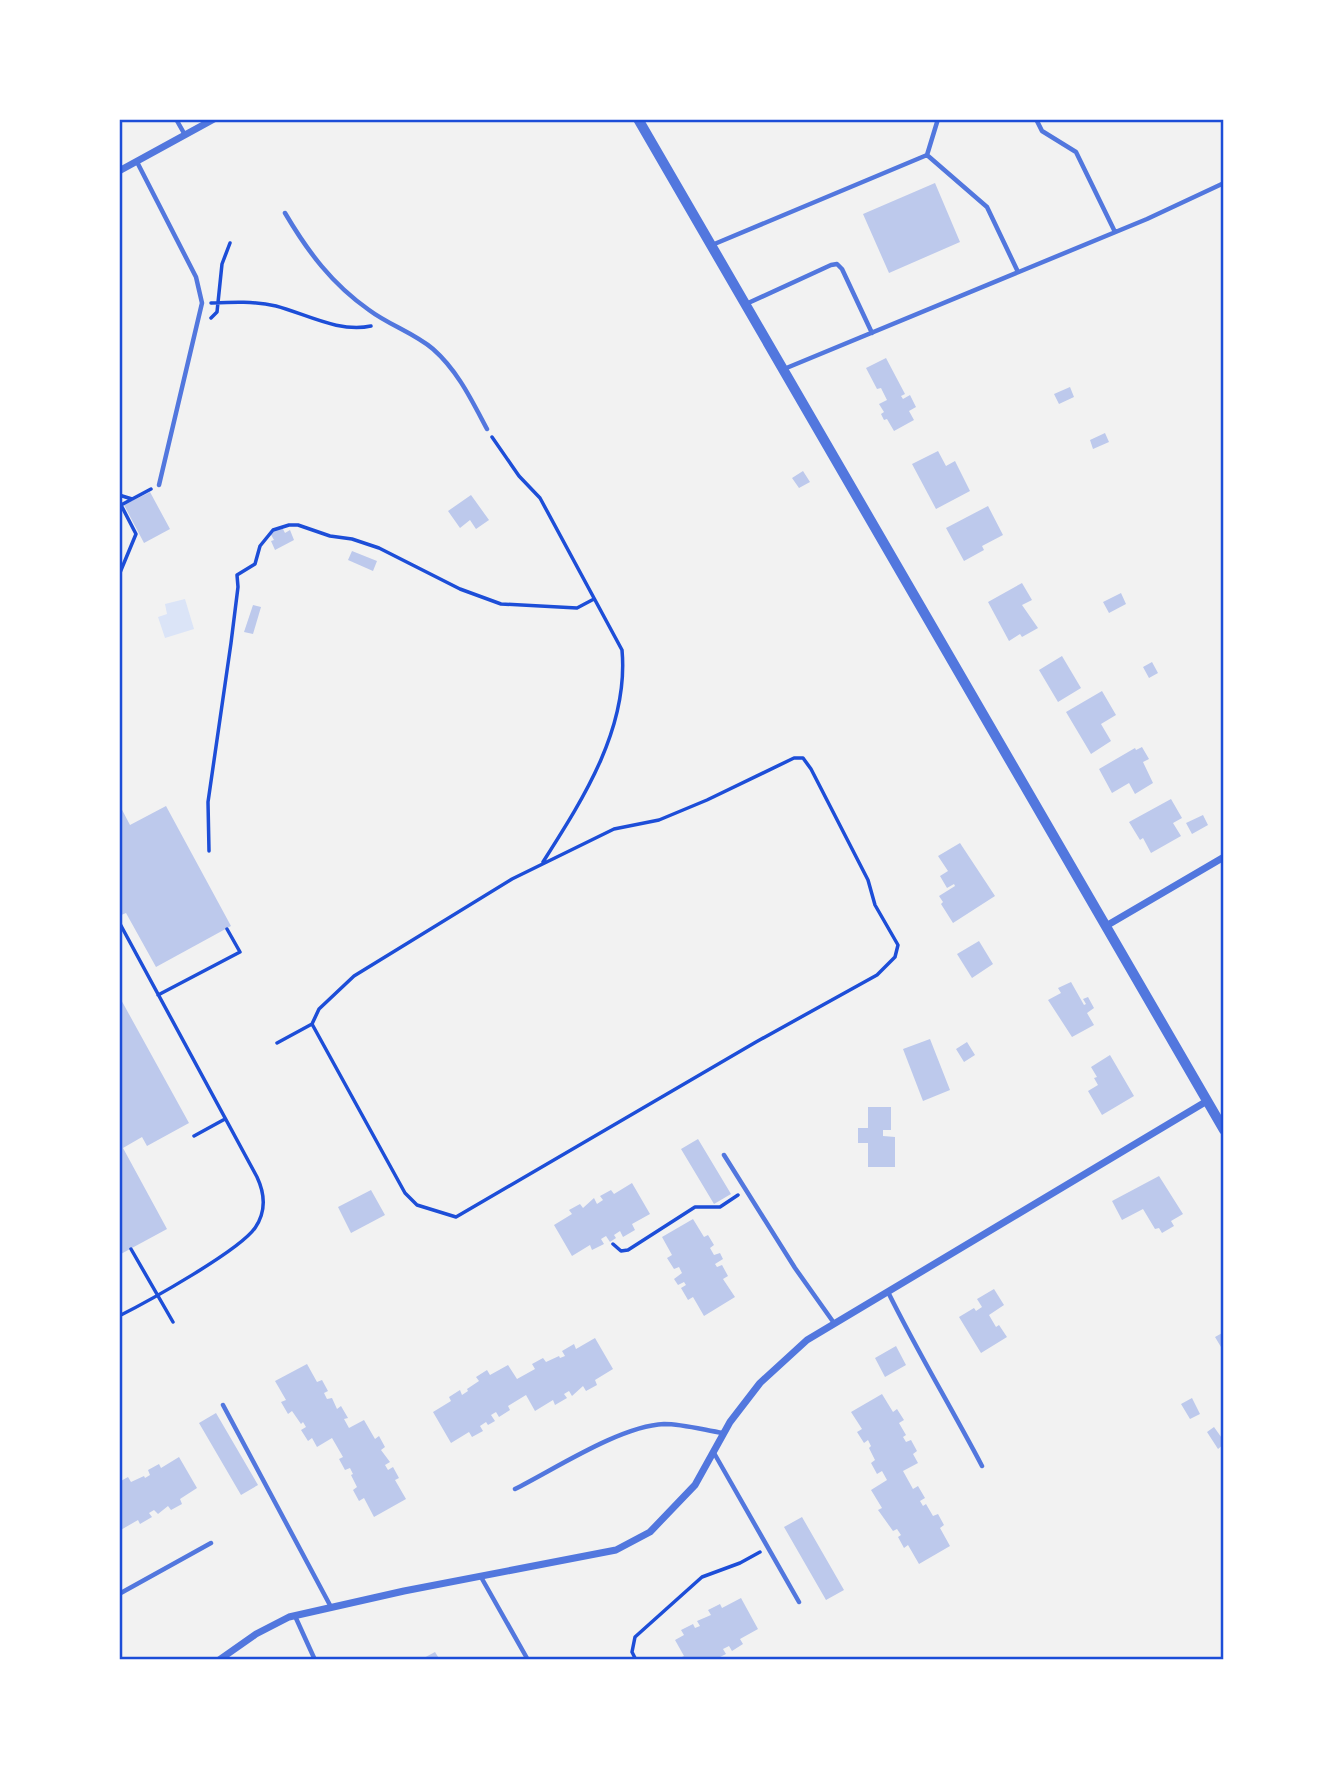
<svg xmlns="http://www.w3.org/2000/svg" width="1343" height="1779" font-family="Helvetica,sans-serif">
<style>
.green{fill:#dbe4f7}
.building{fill:#bdc9ec}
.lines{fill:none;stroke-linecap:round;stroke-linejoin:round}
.path{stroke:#1d4ed8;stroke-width:3.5}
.service{stroke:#5277de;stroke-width:4.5}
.minor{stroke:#5277de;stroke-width:7}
.tertiary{stroke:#5277de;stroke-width:10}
.neatline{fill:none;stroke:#1d4ed8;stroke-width:2.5}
</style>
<rect width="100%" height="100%" fill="#f2f2f2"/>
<path class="green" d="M 185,599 L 194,629 L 165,638 L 158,617 L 167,614 L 165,604 Z"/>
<path class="building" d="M 935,183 L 960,242 L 889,273 L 863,214 Z
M 886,358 L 905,394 L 901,396 L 903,399 L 910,395 L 916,407 L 909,411 L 914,420 L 894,431 L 887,419 L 884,420 L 881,414 L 884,412 L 879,404 L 887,400 L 881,388 L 877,389 L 866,368 Z
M 1070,387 L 1074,397 L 1059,404 L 1054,394 Z
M 1105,433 L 1109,442 L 1093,449 L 1090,440 Z
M 938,451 L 946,466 L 955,461 L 970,491 L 936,509 L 912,464 Z
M 803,471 L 810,482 L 799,488 L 792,478 Z
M 150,492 L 170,529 L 144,543 L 124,505 Z
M 471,495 L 489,520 L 476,529 L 470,520 L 460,528 L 448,511 Z
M 988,506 L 1003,535 L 982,546 L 984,550 L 964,561 L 946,528 Z
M 282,527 L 285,533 L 290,530 L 294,540 L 275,550 L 271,541 L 274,540 L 270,533 Z
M 352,551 L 377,561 L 373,571 L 348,560 Z
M 1022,583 L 1032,600 L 1022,605 L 1038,628 L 1022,637 L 1020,634 L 1009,641 L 988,602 Z
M 1121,593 L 1126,604 L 1109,613 L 1103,602 Z
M 253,605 L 261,607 L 253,634 L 244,632 Z
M 1062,656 L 1081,688 L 1058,702 L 1039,670 Z
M 1152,662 L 1158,673 L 1149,678 L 1143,667 Z
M 1102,691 L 1116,715 L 1101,724 L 1111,741 L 1091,754 L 1066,712 Z
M 1142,747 L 1149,759 L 1143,762 L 1153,783 L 1135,794 L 1129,783 L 1112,793 L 1099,769 L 1135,748 L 1136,750 Z
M 1171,799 L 1182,818 L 1173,823 L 1181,836 L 1151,853 L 1143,838 L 1140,840 L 1129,822 Z
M 119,804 L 130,825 L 166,806 L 231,926 L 156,967 L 126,913 L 119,916 Z
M 1203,815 L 1208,825 L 1192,834 L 1186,823 Z
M 960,843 L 995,896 L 953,923 L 941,904 L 943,902 L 939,896 L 955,886 L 954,884 L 947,888 L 940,876 L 948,871 L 938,856 Z
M 979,941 L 993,964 L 972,978 L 957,954 Z
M 1071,982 L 1084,1005 L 1086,1004 L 1083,999 L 1088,997 L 1094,1008 L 1087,1013 L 1094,1025 L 1072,1037 L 1048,1000 L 1061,993 L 1058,988 Z
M 119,996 L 189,1123 L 147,1146 L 142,1137 L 123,1148 L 167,1229 L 119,1255 Z
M 930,1039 L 950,1090 L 923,1101 L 903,1049 Z
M 967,1042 L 975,1055 L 964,1062 L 956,1049 Z
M 1110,1055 L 1134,1096 L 1102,1115 L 1088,1091 L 1098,1085 L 1094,1078 L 1097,1077 L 1091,1067 Z
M 868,1107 L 891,1107 L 891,1130 L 883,1130 L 883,1136 L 895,1137 L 895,1167 L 868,1167 L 868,1143 L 858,1143 L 858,1128 L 868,1128 Z
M 698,1139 L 731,1194 L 714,1204 L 681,1149 Z
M 1159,1176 L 1183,1214 L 1171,1221 L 1174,1226 L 1162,1233 L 1159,1228 L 1155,1229 L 1143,1209 L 1122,1220 L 1112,1201 Z
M 632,1183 L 650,1214 L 632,1224 L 635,1230 L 623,1237 L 620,1231 L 614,1235 L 616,1238 L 610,1242 L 606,1236 L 601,1239 L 604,1244 L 592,1250 L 590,1245 L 572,1256 L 554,1225 L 572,1214 L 569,1210 L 580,1204 L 583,1208 L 594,1198 L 597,1204 L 603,1200 L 600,1196 L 611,1190 L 614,1194 Z
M 371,1190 L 385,1215 L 351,1233 L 338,1207 Z
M 693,1219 L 704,1237 L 708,1235 L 714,1245 L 710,1248 L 714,1255 L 720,1253 L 723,1259 L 715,1264 L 717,1267 L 722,1265 L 728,1276 L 723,1279 L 735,1297 L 704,1316 L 693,1297 L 688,1300 L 681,1288 L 686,1285 L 684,1282 L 678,1285 L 674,1279 L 682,1273 L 679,1267 L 674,1269 L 667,1258 L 672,1255 L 662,1237 Z
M 994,1289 L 1004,1305 L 989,1315 L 996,1327 L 999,1325 L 1007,1337 L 981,1353 L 959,1317 L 974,1308 L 976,1311 L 982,1307 L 977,1299 Z
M 1224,1332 L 1224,1352 L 1215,1337 Z
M 595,1338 L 613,1369 L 595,1380 L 597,1385 L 586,1391 L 583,1386 L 572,1396 L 569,1391 L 564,1394 L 567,1398 L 555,1405 L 553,1400 L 535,1411 L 526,1395 L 508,1406 L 510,1410 L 499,1417 L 496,1412 L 491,1415 L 495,1421 L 488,1425 L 486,1422 L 480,1426 L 483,1431 L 472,1437 L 469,1432 L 451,1443 L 433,1412 L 451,1401 L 449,1397 L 460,1390 L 462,1395 L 468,1391 L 467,1389 L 479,1381 L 476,1377 L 487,1370 L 490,1375 L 508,1365 L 517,1379 L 535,1369 L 532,1364 L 543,1358 L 546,1362 L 559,1356 L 560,1358 L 565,1356 L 562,1351 L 574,1344 L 576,1349 Z
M 896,1346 L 906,1365 L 885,1377 L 875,1358 Z
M 307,1364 L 317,1382 L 322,1380 L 328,1391 L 324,1393 L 327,1399 L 332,1398 L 337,1409 L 341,1406 L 348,1418 L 344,1419 L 349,1428 L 364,1420 L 375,1439 L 379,1436 L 385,1447 L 381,1450 L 390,1462 L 385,1465 L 388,1470 L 393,1467 L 399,1478 L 395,1480 L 406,1499 L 374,1517 L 364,1498 L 359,1501 L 353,1490 L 357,1487 L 351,1475 L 353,1474 L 350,1468 L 345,1470 L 339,1459 L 343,1457 L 332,1438 L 317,1447 L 312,1438 L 308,1441 L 301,1430 L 306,1427 L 303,1422 L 301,1424 L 292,1411 L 288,1414 L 281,1402 L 286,1400 L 275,1381 Z
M 882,1394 L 893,1412 L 897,1409 L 904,1420 L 899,1423 L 906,1435 L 903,1437 L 906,1442 L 911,1440 L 917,1451 L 913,1454 L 918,1463 L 903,1471 L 913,1489 L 918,1486 L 925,1498 L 920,1501 L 923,1506 L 926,1504 L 933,1516 L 938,1514 L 944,1525 L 940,1528 L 950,1546 L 919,1564 L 908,1545 L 904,1548 L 898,1537 L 901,1535 L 897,1529 L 893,1531 L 878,1510 L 882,1508 L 871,1490 L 887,1480 L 882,1471 L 877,1474 L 871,1463 L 875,1460 L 869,1448 L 871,1446 L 868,1440 L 864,1443 L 857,1432 L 862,1429 L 851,1412 Z
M 1192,1398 L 1200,1414 L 1190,1419 L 1181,1404 Z
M 216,1413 L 258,1485 L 241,1495 L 199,1423 Z
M 1214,1427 L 1224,1441 L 1224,1444 L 1218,1449 L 1207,1432 Z
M 179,1457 L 197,1488 L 180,1499 L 182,1504 L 171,1510 L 168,1506 L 158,1514 L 154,1510 L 149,1513 L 152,1517 L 140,1524 L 138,1520 L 119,1531 L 119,1482 L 128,1477 L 131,1482 L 144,1476 L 145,1478 L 150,1475 L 148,1470 L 159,1464 L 161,1468 Z
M 802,1517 L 844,1590 L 826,1600 L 784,1527 Z
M 741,1598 L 758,1629 L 740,1639 L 743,1644 L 732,1651 L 729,1646 L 723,1649 L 726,1654 L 714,1660 L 676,1660 L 684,1656 L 675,1640 L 684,1635 L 681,1630 L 693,1624 L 695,1628 L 700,1626 L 697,1621 L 711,1615 L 708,1610 L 720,1604 L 722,1608 Z
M 435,1652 L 440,1660 L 420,1660 Z"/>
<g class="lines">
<path class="path" d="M 211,303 C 233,302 254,301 276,306 C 306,314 339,333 371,326
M 211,318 L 217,312 L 222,264 L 230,243
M 492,437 L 519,476 L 540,498 L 622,650 C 629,728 583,799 543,862
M 119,495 L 132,499
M 119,575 L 136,534 L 121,505 L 151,489
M 209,851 L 208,802 L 231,643 L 238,587 L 237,575 L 255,564 L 260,546 L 273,530 L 289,525 L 298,525 L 330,536 L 352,539 L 379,548 L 460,589 L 501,604 L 577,608 L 594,599
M 119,922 L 257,1177 C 265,1194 266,1212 255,1228 C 239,1251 147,1302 119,1316
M 158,995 L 240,952 L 227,929
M 277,1043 L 312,1024 L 405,1193 L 417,1205 L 456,1217 L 756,1042 L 877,975 L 895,957 L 898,945 L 875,905 L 868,880 L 811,769 L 803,758 L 794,758 L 707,800 L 659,820 L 614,829 L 512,879 L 354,976 L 319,1009 L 312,1024
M 194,1136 L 225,1119
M 613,1244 L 621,1251 L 628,1250 L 695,1207 L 720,1207 L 738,1195
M 131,1249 L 173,1322
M 636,1660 L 632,1652 L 635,1637 L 702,1577 L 740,1563 L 760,1552"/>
<path class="service" d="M 176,119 L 185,135
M 1036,119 L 1042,131 L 1076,152 L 1115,232
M 927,155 L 987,207 L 1018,272
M 137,162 L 196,277 L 202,303 L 159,485
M 285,213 C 308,252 332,284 369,310 C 389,325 414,333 433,349 C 458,371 472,401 487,429
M 712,245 L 927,155 L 938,119
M 746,304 L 831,265 L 837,264 L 842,269 L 872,333
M 784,369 L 1147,219 L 1224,183
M 724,1155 L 795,1268 L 834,1323
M 888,1292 C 917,1351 951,1407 982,1466
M 223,1405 L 331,1607
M 714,1453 L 799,1602
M 515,1489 C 555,1469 620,1426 664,1424 C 683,1424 704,1430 723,1433
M 481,1577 L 528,1660
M 119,1594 L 211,1543
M 295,1616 L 315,1660"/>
<path class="minor" d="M 119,171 L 214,119
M 1106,926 L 1224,857
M 219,1660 L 256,1634 L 289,1617 L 404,1591 L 616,1550 L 650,1532 L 695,1485 L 730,1422 L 760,1383 L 807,1340 L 1207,1101"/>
<path class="tertiary" d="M 638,119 L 1224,1130"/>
</g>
<rect width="1343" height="1779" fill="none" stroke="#ffffff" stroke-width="242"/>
<rect x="121" y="121" width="1101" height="1537" class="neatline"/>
</svg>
